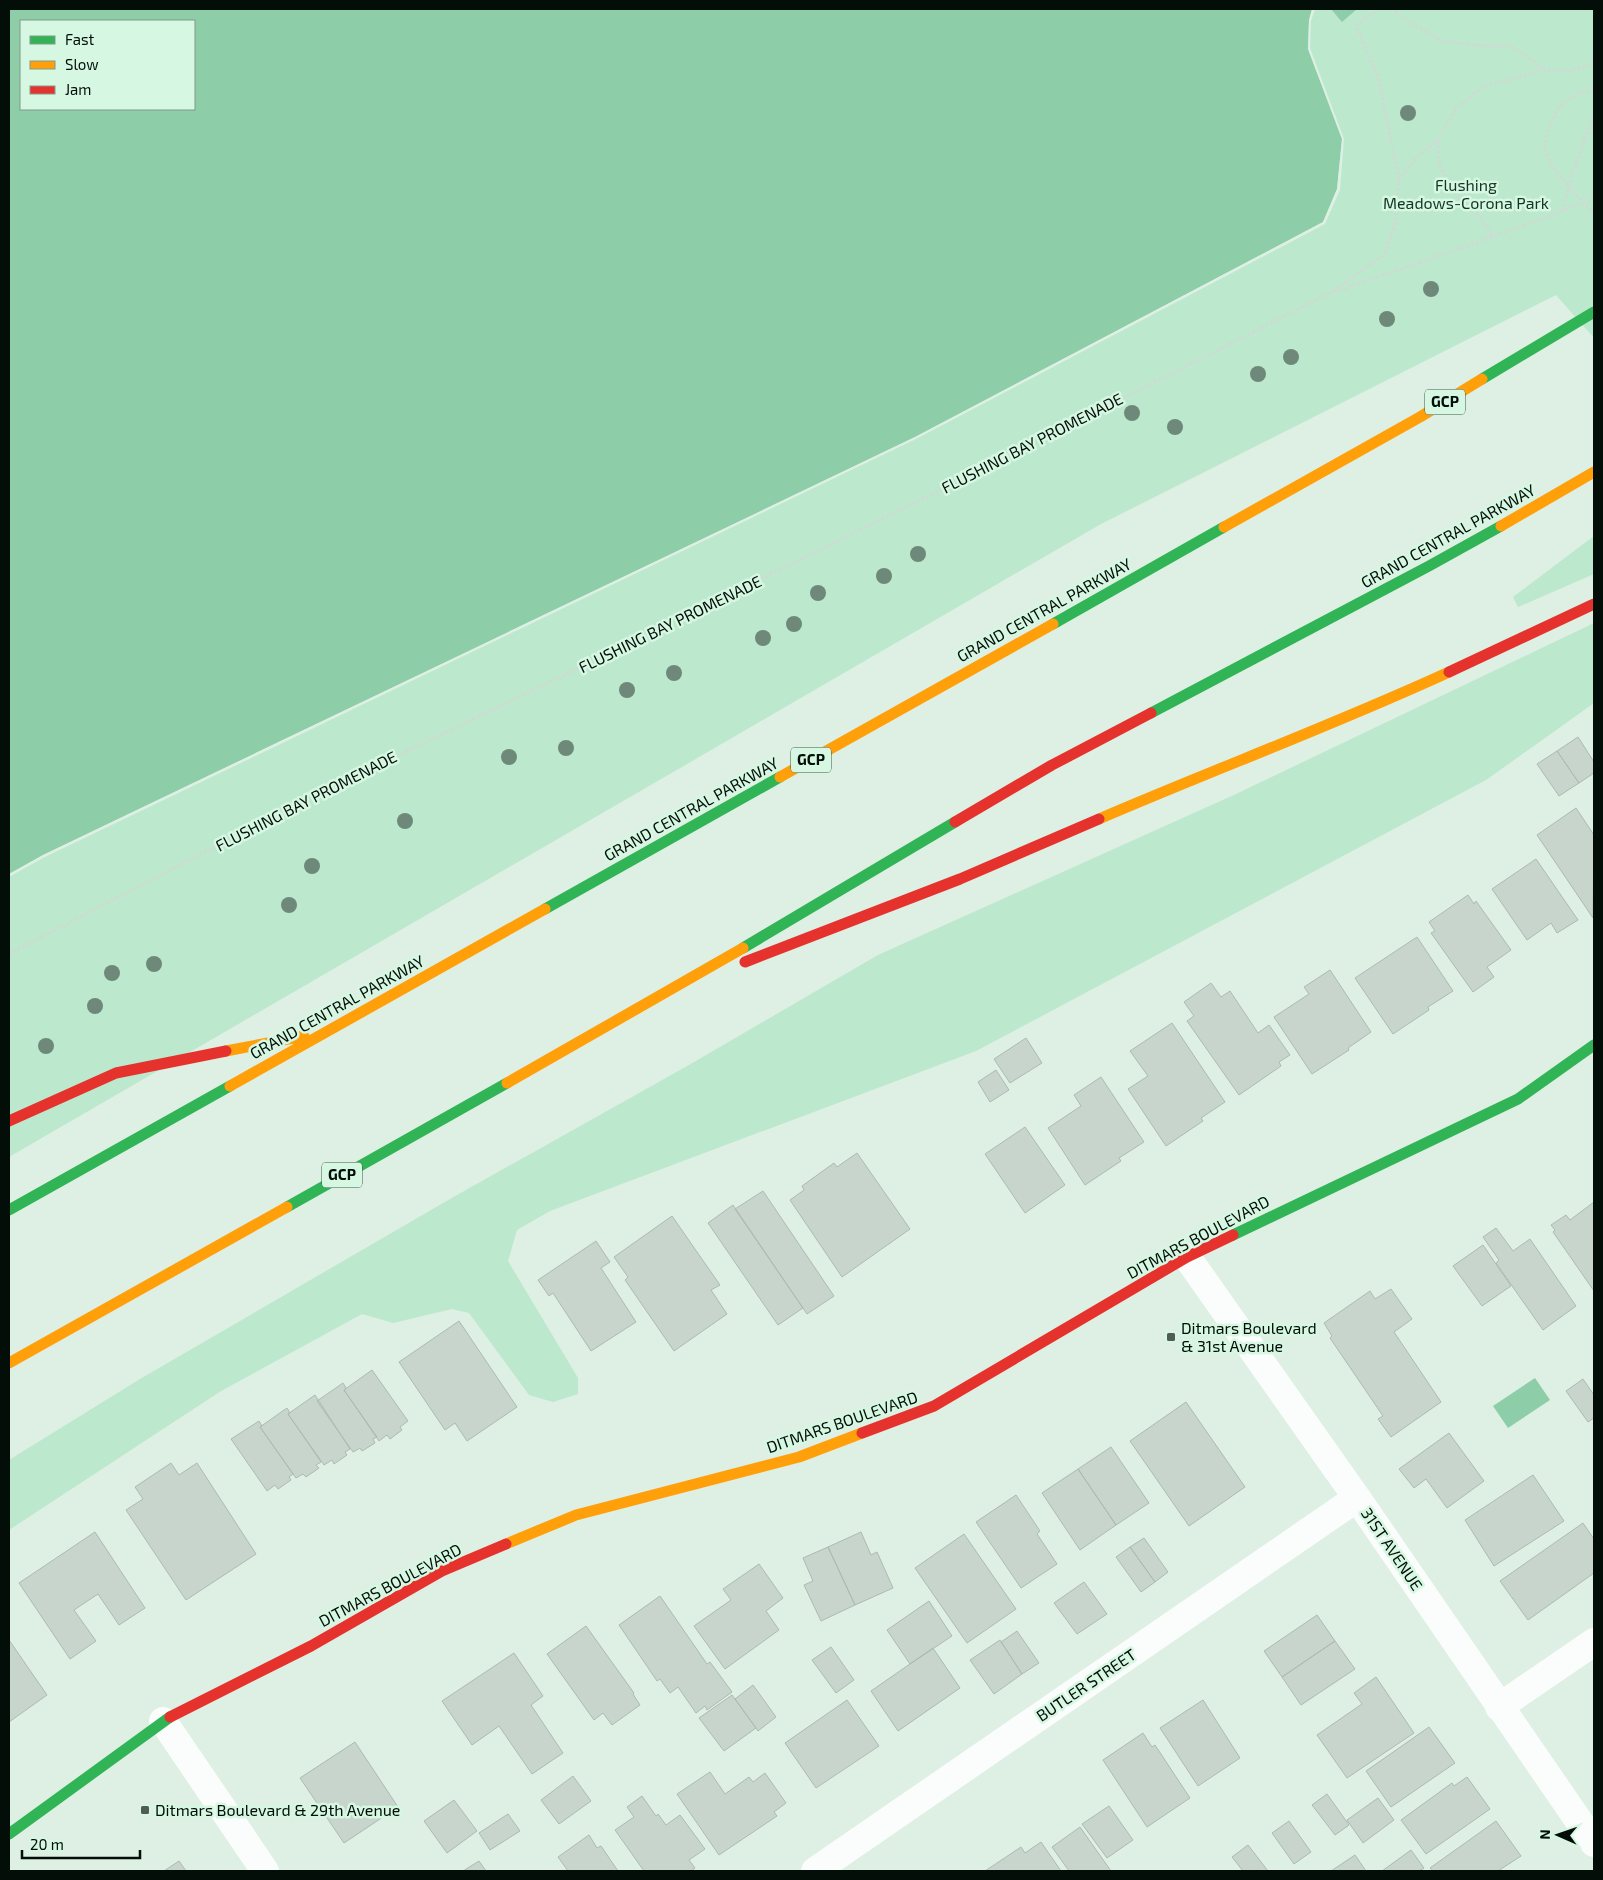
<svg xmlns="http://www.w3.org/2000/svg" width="1603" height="1880" font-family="'Exo 2',sans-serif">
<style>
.green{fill:#bce8cd;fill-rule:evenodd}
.water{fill:#8dcda7;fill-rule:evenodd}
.pier{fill:#deefe4}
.building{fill:#c7d5cc;stroke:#adbab2}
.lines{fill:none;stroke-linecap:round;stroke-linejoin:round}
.path{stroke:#d2d8d5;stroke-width:3;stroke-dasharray:2.5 2.5;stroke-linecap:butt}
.street{stroke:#fafdfb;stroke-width:28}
.fast{stroke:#30b455;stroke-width:11}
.slow{stroke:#ff9f0a;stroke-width:11}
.jam{stroke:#e5322d;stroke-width:11}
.tree{fill:#6e897a}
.poi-dot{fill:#505d55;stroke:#d6f7e2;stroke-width:2}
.labels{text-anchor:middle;stroke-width:5;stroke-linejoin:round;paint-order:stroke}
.shield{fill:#d6f7e2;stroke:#435449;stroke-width:1}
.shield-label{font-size:15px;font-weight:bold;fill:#040e08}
.park-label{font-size:16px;fill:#123623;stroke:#d6f7e2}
.street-label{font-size:16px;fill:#040e08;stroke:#d6f7e2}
.poi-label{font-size:16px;fill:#040e08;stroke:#d6f7e2;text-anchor:start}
</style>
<rect width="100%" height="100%" fill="#deefe4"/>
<path class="green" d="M 9,9 L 1594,9 L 1594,338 L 1556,295 L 1101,524 L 9,1157 ZM 21,21 L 194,21 L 194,109 L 21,109 Z
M 1594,536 L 1594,574 L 1518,607 L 1513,597 Z
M 1594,623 L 1594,703 L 1486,780 L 976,1051 L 550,1211 L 517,1230 L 508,1261 L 578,1378 L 578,1394 L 553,1402 L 529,1395 L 469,1313 L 452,1309 L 393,1323 L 362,1314 L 221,1391 L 9,1530 L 9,1460 L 140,1379 L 450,1199 L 689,1065 L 878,955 L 1236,794 Z"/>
<path class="water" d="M 9,9 L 1312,9 L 1309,20 L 1308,49 L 1342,139 L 1337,189 L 1323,222 L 915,437 L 43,855 L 9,874 ZM 21,21 L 194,21 L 194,109 L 21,109 Z
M 1331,9 L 1357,9 L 1342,22 Z
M 1535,1378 L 1550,1400 L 1508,1428 L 1493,1406 Z"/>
<path class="pier" d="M 1312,9 L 1315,9 L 1311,21 L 1310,48 L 1344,139 L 1340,190 L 1325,224 L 916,439 L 45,857 L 9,877 L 9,874 L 43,855 L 915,437 L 1323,222 L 1337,189 L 1342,139 L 1308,49 L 1309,20 Z"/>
<path class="building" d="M 1578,737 L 1594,762 L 1594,773 L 1579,783 L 1557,751 Z
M 1557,751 L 1579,783 L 1559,796 L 1537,764 Z
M 1576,808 L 1594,835 L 1593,918 L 1537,835 Z
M 1536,859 L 1578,920 L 1557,933 L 1551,923 L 1527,940 L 1492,889 Z
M 1468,895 L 1474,904 L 1476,901 L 1511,950 L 1487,967 L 1494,977 L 1473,992 L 1431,933 L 1435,931 L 1429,922 Z
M 1417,937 L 1453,991 L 1428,1007 L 1429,1010 L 1393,1034 L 1355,978 Z
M 1330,970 L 1371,1032 L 1348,1048 L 1349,1050 L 1312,1074 L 1274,1017 L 1309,994 L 1304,987 Z
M 1211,983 L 1221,997 L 1230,991 L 1258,1033 L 1269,1025 L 1290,1055 L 1279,1062 L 1281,1066 L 1239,1095 L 1187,1021 L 1194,1016 L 1184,1002 Z
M 1172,1023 L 1225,1102 L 1201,1118 L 1203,1121 L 1166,1146 L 1128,1089 L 1148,1076 L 1130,1051 Z
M 1026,1038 L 1042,1063 L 1010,1083 L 994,1059 Z
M 996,1070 L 1009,1090 L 990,1102 L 978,1082 Z
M 1101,1077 L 1144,1142 L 1119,1158 L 1121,1161 L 1085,1185 L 1048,1128 L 1081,1106 L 1074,1095 Z
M 1025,1127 L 1065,1185 L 1025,1213 L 985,1154 Z
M 857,1153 L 910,1229 L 842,1277 L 790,1200 L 804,1190 L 802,1186 L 834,1163 L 837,1167 Z
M 763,1191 L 834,1296 L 807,1314 L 735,1209 Z
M 1594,1202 L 1594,1291 L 1553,1232 L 1555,1230 L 1551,1225 L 1566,1215 L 1570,1220 Z
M 733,1205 L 803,1308 L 778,1325 L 708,1223 Z
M 672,1216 L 720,1285 L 711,1290 L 727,1314 L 674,1351 L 625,1280 L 628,1277 L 614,1257 Z
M 1496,1228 L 1513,1251 L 1530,1239 L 1576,1306 L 1543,1330 L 1496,1263 L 1499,1260 L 1483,1237 Z
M 596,1241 L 610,1262 L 601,1268 L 636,1322 L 591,1351 L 553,1293 L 549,1296 L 538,1280 Z
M 1483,1245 L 1511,1286 L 1482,1306 L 1453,1266 Z
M 1391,1289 L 1412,1319 L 1394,1332 L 1441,1402 L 1391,1437 L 1378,1419 L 1383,1416 L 1330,1338 L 1332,1336 L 1324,1323 L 1370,1291 L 1375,1299 Z
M 459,1321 L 517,1407 L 467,1441 L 455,1423 L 445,1430 L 399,1362 Z
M 372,1370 L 408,1421 L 400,1427 L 402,1430 L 390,1439 L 387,1435 L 379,1441 L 344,1390 Z
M 1583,1379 L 1594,1395 L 1594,1418 L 1588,1422 L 1566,1391 Z
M 343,1383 L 346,1388 L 344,1390 L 377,1437 L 373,1439 L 375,1443 L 362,1451 L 360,1448 L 353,1452 L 317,1401 Z
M 315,1395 L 350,1449 L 345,1452 L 347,1455 L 334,1464 L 332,1460 L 324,1465 L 288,1414 Z
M 1186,1402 L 1245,1487 L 1189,1526 L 1130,1441 Z
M 287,1408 L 290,1413 L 288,1414 L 321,1462 L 316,1465 L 319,1468 L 306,1477 L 303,1474 L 296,1478 L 260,1427 Z
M 259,1421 L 262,1426 L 260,1427 L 293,1474 L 289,1477 L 291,1480 L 278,1489 L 275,1485 L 267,1491 L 231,1439 Z
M 1449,1433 L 1484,1481 L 1447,1508 L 1426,1479 L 1414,1488 L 1399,1469 Z
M 1111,1447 L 1149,1503 L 1116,1525 L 1078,1469 Z
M 171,1463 L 179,1475 L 197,1463 L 256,1554 L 186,1600 L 126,1510 L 143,1499 L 135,1487 Z
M 1078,1469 L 1116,1525 L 1080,1550 L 1042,1493 Z
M 1533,1475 L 1564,1521 L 1494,1566 L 1465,1520 Z
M 1016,1495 L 1040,1531 L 1037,1534 L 1057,1564 L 1021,1588 L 976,1522 Z
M 1583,1523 L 1594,1539 L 1594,1573 L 1528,1620 L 1500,1581 Z
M 95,1532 L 145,1608 L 119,1625 L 98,1594 L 74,1610 L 96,1641 L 70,1659 L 19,1583 Z
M 861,1532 L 871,1555 L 877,1552 L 893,1588 L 855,1605 L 828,1547 Z
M 964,1534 L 1016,1609 L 967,1643 L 915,1568 Z
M 1144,1538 L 1168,1572 L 1155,1582 L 1130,1547 Z
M 828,1547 L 855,1605 L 821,1621 L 804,1585 L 813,1581 L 803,1558 Z
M 1130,1547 L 1155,1582 L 1141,1592 L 1116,1557 Z
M 759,1564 L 783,1598 L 766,1611 L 779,1630 L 725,1669 L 694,1626 L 731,1600 L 723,1589 Z
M 1084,1582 L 1107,1614 L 1077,1634 L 1054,1603 Z
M 660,1596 L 707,1664 L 710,1662 L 732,1692 L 707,1710 L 705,1706 L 696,1713 L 678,1687 L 670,1693 L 660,1679 L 657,1681 L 619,1625 Z
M 929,1601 L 952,1636 L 910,1664 L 887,1630 Z
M 1317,1615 L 1335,1641 L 1282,1677 L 1264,1651 Z
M 586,1626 L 634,1693 L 633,1694 L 640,1705 L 612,1725 L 603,1713 L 594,1720 L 547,1654 Z
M 1017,1631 L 1039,1663 L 1022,1674 L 1001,1642 Z
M 9,1640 L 47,1695 L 9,1722 Z
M 1000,1640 L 1022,1674 L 994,1694 L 970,1660 Z
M 1335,1641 L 1355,1669 L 1301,1705 L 1282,1677 Z
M 831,1647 L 854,1680 L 836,1693 L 812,1660 Z
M 933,1648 L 960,1688 L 898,1731 L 871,1691 Z
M 514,1653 L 543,1696 L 531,1705 L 563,1753 L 532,1774 L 499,1726 L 472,1745 L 442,1701 Z
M 1376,1677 L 1414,1733 L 1347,1778 L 1317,1735 L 1362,1704 L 1354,1693 Z
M 753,1685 L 776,1717 L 758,1731 L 735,1699 Z
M 732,1695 L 756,1728 L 724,1751 L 699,1718 Z
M 847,1700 L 879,1746 L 816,1788 L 785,1743 Z
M 1203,1700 L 1240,1758 L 1198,1786 L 1160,1728 Z
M 1429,1727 L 1455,1763 L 1391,1807 L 1366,1771 Z
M 1143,1733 L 1152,1747 L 1155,1745 L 1190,1798 L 1147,1827 L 1103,1760 Z
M 355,1742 L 398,1807 L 344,1843 L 300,1778 Z
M 710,1772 L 725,1794 L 749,1777 L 753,1782 L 765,1773 L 786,1803 L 774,1812 L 777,1816 L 719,1855 L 677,1794 Z
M 573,1776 L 591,1801 L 559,1824 L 541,1800 Z
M 1467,1777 L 1490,1809 L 1426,1854 L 1401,1820 L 1452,1783 L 1454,1786 Z
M 1327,1794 L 1349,1825 L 1335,1835 L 1312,1805 Z
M 642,1796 L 656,1816 L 658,1814 L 666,1825 L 680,1815 L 705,1849 L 689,1860 L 695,1868 L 691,1871 L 644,1871 L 615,1830 L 634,1817 L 627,1807 Z
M 1378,1798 L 1394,1820 L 1363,1843 L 1347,1820 Z
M 454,1800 L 477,1831 L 447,1853 L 424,1821 Z
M 1109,1806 L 1133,1840 L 1107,1858 L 1082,1824 Z
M 508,1814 L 520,1831 L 490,1850 L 479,1833 Z
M 1289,1821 L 1311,1852 L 1294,1864 L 1272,1833 Z
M 1496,1821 L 1521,1856 L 1498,1871 L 1433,1871 L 1430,1868 Z
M 1080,1827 L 1111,1871 L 1069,1871 L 1052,1847 Z
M 589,1835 L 597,1848 L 601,1846 L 618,1871 L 568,1871 L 558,1857 Z
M 1041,1842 L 1061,1871 L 985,1871 L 1021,1847 L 1025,1853 Z
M 1248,1845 L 1268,1871 L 1243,1871 L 1232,1857 Z
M 1411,1850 L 1424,1868 L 1419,1871 L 1382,1871 Z
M 1355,1855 L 1366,1871 L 1331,1871 Z
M 179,1861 L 186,1871 L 164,1871 Z
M 479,1861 L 486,1871 L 463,1871 Z"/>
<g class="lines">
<path class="path" d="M 1378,9 L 1356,25 L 1378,77 L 1399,179
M 1391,9 L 1415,26 L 1441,40 L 1472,45 L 1512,47 L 1545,69
M 1594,90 C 1579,91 1563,99 1556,113 C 1551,124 1544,136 1545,149 C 1547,167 1582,200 1594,214
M 1437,141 L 1440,167 L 1461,200 L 1482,219 L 1493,237
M 1562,211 L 1573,172 L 1594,114
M 1334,292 L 1493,237 L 1594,199
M 9,954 L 293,806 L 641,638 L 995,463 L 1330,293 L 1385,254 L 1395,224 L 1399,179 L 1417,157 L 1437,141 L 1457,108 L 1482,87 L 1545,70 L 1569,71 L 1594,63"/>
<path class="street" d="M 1187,1257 L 1357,1498 L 1594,1843
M 1499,1707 L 1594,1642
M 163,1721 L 265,1871
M 815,1871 L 1357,1498"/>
<path class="fast" d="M 1482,379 L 1594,312
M 1053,624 L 1224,527
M 1151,713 L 1429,566 L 1501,526
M 545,909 L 780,777
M 743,948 L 955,822
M 287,1207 L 507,1083
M 9,1210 L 230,1086
M 1233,1235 L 1518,1099 L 1594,1045
M 9,1834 L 170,1717"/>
<path class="slow" d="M 1501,526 L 1594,472
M 1224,527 L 1420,417 L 1482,379
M 780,777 L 1053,624
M 1099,819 C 1215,769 1334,725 1449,672
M 226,1051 L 304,1036
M 507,1083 L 743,948
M 230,1086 L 545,909
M 9,1363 L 287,1207
M 506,1544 L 576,1515 L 799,1457 L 862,1433"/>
<path class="jam" d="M 1449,672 L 1594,604
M 955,822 L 1052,765 L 1151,713
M 745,962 L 960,879 L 1099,819
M 9,1121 L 116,1073 L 226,1051
M 862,1433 L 934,1406 L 1187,1257 L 1233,1235
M 170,1717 L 311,1646 L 442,1571 L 506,1544"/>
</g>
<g class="tree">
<circle cx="1408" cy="113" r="8"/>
<circle cx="1431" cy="289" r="8"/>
<circle cx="1387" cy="319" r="8"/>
<circle cx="1291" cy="357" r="8"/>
<circle cx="1258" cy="374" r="8"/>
<circle cx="1132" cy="413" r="8"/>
<circle cx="1175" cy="427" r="8"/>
<circle cx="918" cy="554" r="8"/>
<circle cx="884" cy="576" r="8"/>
<circle cx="818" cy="593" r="8"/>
<circle cx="794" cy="624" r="8"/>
<circle cx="763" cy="638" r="8"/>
<circle cx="674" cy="673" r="8"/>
<circle cx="627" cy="690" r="8"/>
<circle cx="566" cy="748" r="8"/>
<circle cx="509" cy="757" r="8"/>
<circle cx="405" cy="821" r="8"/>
<circle cx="312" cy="866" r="8"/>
<circle cx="289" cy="905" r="8"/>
<circle cx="154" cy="964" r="8"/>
<circle cx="112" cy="973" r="8"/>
<circle cx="95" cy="1006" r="8"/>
<circle cx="46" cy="1046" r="8"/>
</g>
<g class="poi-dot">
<rect x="1166" y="1332" width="10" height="10" rx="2.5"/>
<rect x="140" y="1805" width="10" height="10" rx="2.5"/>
</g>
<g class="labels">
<g class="shield">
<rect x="1425" y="389.5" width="40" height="25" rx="4"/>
<rect x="791" y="747.5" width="40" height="25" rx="4"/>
<rect x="322" y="1162.5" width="40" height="25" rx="4"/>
</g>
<g class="shield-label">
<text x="1445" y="407">GCP</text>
<text x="811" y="765">GCP</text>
<text x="342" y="1180">GCP</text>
</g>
<g class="park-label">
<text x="1466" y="191">Flushing<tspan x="1466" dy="18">Meadows-Corona Park</tspan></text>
</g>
<g class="street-label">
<text transform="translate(1032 443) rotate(-27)" y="6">FLUSHING BAY PROMENADE</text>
<text transform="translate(1448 536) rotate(-29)" y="6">GRAND CENTRAL PARKWAY</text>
<text transform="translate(1044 610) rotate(-29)" y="6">GRAND CENTRAL PARKWAY</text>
<text transform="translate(670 624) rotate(-26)" y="6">FLUSHING BAY PROMENADE</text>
<text transform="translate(306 801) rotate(-27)" y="6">FLUSHING BAY PROMENADE</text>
<text transform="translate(691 809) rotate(-29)" y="6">GRAND CENTRAL PARKWAY</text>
<text transform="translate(337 1007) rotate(-29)" y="6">GRAND CENTRAL PARKWAY</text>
<text transform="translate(1198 1237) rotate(-28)" y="6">DITMARS BOULEVARD</text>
<text transform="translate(842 1422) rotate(-19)" y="6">DITMARS BOULEVARD</text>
<text transform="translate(1392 1549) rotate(56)" y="6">31ST AVENUE</text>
<text transform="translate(390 1585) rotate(-28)" y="6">DITMARS BOULEVARD</text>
<text transform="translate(1086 1685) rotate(-34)" y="6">BUTLER STREET</text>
</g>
<g class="poi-label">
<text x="1181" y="1334">Ditmars Boulevard<tspan x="1181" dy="18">&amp; 31st Avenue</tspan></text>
<text x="155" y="1816">Ditmars Boulevard &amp; 29th Avenue</text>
</g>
</g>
<rect width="1603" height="1880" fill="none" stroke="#040e08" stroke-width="20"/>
<rect x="20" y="20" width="175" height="90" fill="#d6f7e2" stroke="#829a8b"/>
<rect x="30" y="36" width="25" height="8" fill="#30b455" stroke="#829a8b"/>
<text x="65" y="45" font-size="15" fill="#040e08">Fast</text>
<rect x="30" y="61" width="25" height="8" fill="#ff9f0a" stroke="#829a8b"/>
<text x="65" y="70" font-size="15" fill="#040e08">Slow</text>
<rect x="30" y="86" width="25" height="8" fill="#e5322d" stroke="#829a8b"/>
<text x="65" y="95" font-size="15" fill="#040e08">Jam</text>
<g transform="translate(1558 1835) rotate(272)" stroke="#d6f7e2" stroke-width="4" paint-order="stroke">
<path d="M0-4L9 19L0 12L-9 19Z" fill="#040e08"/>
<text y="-8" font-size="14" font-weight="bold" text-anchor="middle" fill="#040e08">N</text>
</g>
<path d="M22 1850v8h118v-8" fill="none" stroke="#040e08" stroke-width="2.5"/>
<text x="30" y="1850" font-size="15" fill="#040e08" stroke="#d6f7e2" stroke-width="4" paint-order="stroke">20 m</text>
</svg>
